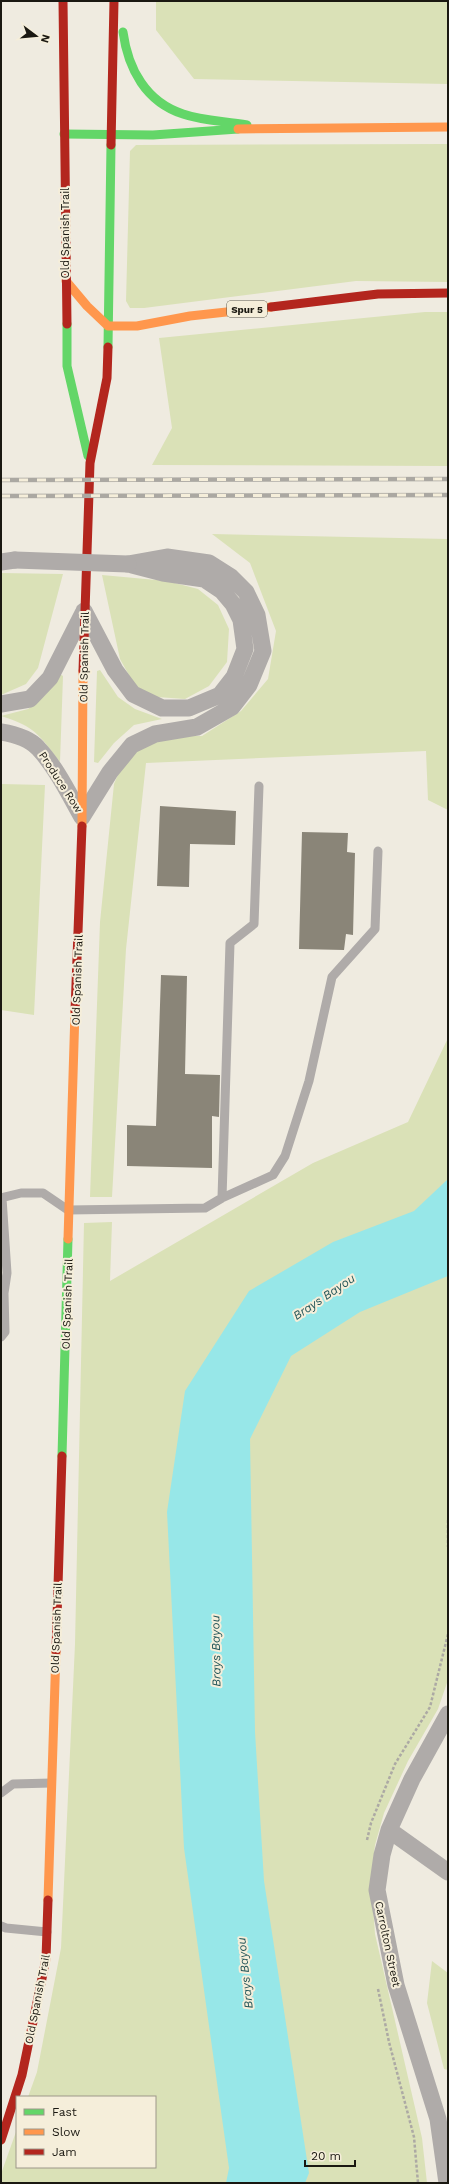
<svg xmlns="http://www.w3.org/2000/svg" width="449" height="2184" font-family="'Work Sans',sans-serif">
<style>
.green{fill:#dae1b7}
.water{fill:#97e7e8}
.building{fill:#8a8578}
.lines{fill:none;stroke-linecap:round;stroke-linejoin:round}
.path{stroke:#aca9a4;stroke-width:2.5;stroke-dasharray:3 2;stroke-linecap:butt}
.lane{stroke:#afaba9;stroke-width:9}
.street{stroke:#afaba9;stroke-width:17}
.fast{stroke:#63d668;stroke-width:9}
.slow{stroke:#ff974d;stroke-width:9}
.jam{stroke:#b3261e;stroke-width:9}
.rail-casing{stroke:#aba8a2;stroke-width:4.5}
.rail{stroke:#f5eeda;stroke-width:3;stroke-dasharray:9;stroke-linecap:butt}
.street-bridge{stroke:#afaba9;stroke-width:17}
.labels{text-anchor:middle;stroke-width:4;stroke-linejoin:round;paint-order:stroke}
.shield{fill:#f5eeda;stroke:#5c584d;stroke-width:1}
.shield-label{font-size:10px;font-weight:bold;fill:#1a1811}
.street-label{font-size:11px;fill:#1a1811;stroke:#f5eeda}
.water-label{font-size:12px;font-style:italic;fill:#235659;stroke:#f5eeda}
</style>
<rect width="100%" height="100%" fill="#efebe0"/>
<path class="green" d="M 156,1 L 448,1 L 448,84 L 194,79 L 156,30 Z
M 448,144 L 448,282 L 356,281 L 144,308 L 130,308 L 126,301 L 130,151 L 136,145 Z
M 425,312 L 448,312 L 448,466 L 152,465 L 172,428 L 159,338 Z
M 212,534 L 448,539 L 448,810 L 428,800 L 426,751 L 146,763 L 126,949 L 112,1197 L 90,1197 L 100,922 L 114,784 L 125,758 L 162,736 L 202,736 L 241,711 L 268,679 L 276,631 L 250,563 Z
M 1,573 L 63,574 L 38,668 L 26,684 L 1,695 Z
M 102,575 L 167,581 L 198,589 L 218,605 L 229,629 L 227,662 L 209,686 L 185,699 L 157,697 L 135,686 L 120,659 Z
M 100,670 L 118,697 L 135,709 L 162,719 L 134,725 L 114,743 L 98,763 L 94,762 L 97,671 Z
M 60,674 L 63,676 L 60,762 C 39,735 36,727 1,716 L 28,709 L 46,694 Z
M 1,784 L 45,785 L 34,1015 L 1,1010 Z
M 448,1038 L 448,1680 L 438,1709 L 408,1761 L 384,1813 L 375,1845 L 371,1880 L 375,1934 L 422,2138 L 427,2183 L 1,2183 L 1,2174 L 17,2129 L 17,2167 L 155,2167 L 155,2097 L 28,2097 L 37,2072 L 61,1948 L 75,1644 L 84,1223 L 112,1222 L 110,1281 L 313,1163 L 408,1122 Z
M 432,1961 L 448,1973 L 448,2070 L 444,2069 L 427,2003 Z"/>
<path class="water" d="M 448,1179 L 448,1276 L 360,1312 L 291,1356 L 250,1439 L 255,1732 L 264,1881 L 309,2173 L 305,2183 L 226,2183 L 229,2168 L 184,1848 L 167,1512 L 185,1391 L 249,1291 L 333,1242 L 414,1211 Z"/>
<path class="building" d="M 160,806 L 236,811 L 235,845 L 190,844 L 189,887 L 157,886 Z
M 302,832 L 348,833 L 347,852 L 355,853 L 353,935 L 346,934 L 344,950 L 299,949 Z
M 161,975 L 187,976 L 185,1074 L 220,1075 L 219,1117 L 212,1116 L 212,1168 L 127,1166 L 127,1125 L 156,1126 Z"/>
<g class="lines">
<path class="path" d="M 448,1520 L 448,1547
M 367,1840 L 371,1823 L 395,1764 L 430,1707 L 448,1634
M 378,1989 L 389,2042 L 414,2137 L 418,2183"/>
<path class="lane" d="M 1,1198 L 21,1193 L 43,1193 L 68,1210 L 205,1208 L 222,1198 L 273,1175 L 285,1156 L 309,1081 L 332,977 L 375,929 L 378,851
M 222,1198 L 230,943 L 254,924 L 259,786
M 1,1337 L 5,1332 L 4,1293 L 7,1273 L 2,1198
M 1,1793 L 13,1784 L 51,1783
M 1,1926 L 6,1928 L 47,1932"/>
<path class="street" d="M 1,562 L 15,560
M 84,611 L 115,670 L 133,694 L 162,708 L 189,708 L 220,695 L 234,677 L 245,649 L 241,620 L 233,604 L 222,591 L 204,579 L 163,573 L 132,565
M 1,704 L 30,699 L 50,678 L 83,613
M 1,732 C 13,734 29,738 38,748 C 56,767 69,794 82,817 L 110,772 L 132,745 L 155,734 L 197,727 L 232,707 L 249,685 L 263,651 L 257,615 L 246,592 L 231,577 L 209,563 L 167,557 L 128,564
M 389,1830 L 448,1872
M 447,2183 L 438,2119 L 396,1985 L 377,1890 L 382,1855 L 389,1830 L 412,1779 L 448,1714"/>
<path class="fast" d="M 123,32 C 128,69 146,102 183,114 C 203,121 226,121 247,125
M 64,134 L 153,135 L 238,129
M 67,324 L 67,366 L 88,456
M 108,347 L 111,145
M 62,1456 L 68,1239"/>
<path class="slow" d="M 238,129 L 448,127
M 66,281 L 87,306 L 108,326 L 137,326 L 190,316 L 271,307
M 82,826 L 83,671
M 68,1239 L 75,1011
M 48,1900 L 56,1651"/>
<path class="jam" d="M 63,1 L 67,324
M 111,145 L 114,1
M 271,307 L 378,294 L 448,293
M 83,671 L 90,463 L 107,378 L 108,347
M 75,1011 L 82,826
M 56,1651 L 62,1456
M 1,2140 L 22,2075 L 46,1959 L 48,1900"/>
<defs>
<path id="rail" d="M 1,480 L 448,479
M 1,496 L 448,495"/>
</defs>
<use href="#rail" class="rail-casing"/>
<use href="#rail" class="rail"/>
<path class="street-bridge" d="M 15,560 L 128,564"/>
</g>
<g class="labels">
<rect class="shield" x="227" y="301" width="40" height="16" rx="3"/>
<g class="shield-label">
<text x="247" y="313">Spur 5</text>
</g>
<g class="street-label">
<text transform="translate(65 233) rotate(-90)" y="4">Old Spanish Trail</text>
<text transform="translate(84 657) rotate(-89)" y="4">Old Spanish Trail</text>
<text transform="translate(61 782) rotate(57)" y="4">Produce Row</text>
<text transform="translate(77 980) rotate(-88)" y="4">Old Spanish Trail</text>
<text transform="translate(67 1304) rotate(-88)" y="4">Old Spanish Trail</text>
<text transform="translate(56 1628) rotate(-88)" y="4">Old Spanish Trail</text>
<text transform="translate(388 1944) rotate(78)" y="4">Carrolton Street</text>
<text transform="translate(37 1999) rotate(-79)" y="4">Old Spanish Trail</text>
</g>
<g class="water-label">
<text transform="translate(324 1297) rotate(-34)" y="4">Brays Bayou</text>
<text transform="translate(216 1651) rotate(-91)" y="4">Brays Bayou</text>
<text transform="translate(245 1973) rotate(-96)" y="4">Brays Bayou</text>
</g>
</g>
<rect width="449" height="2184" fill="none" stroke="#1a1811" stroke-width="4"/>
<rect x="16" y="2096" width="140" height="72" fill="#f5eeda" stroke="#9d988a"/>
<rect x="24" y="2109" width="20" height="6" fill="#63d668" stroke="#9d988a"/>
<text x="52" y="2116" font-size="12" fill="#1a1811">Fast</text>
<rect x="24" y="2129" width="20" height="6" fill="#ff974d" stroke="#9d988a"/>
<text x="52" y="2136" font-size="12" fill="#1a1811">Slow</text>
<rect x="24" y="2149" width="20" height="6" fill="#b3261e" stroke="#9d988a"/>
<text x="52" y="2156" font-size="12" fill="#1a1811">Jam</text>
<g transform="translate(36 36) rotate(106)" stroke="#f5eeda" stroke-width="3" paint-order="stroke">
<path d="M0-3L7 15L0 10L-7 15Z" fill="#1a1811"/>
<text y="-6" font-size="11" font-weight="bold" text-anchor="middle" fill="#1a1811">N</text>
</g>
<path d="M305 2160v6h50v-6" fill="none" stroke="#1a1811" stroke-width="2"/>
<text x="311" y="2160" font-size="12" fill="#1a1811" stroke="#f5eeda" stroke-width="3" paint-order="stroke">20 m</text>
</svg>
